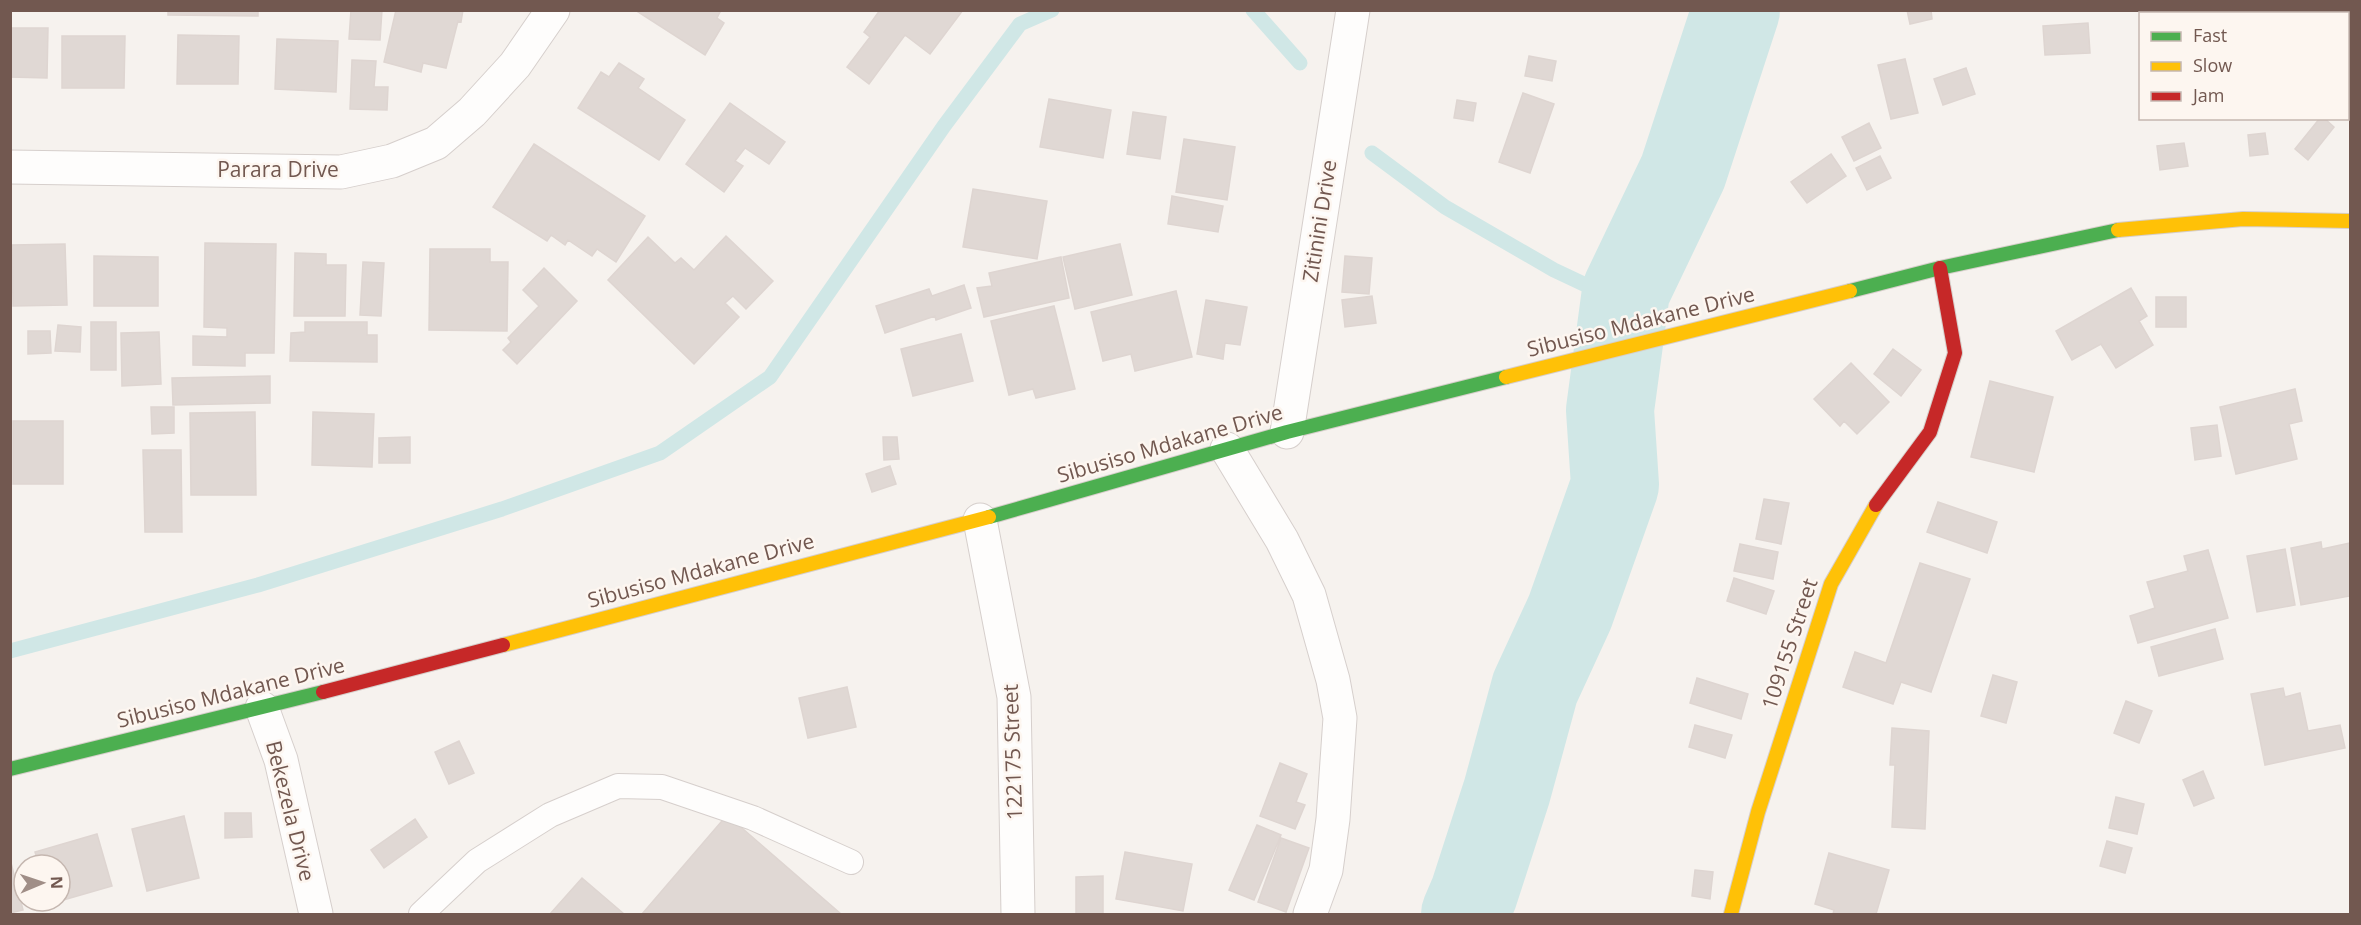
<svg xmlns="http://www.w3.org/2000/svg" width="2361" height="925" font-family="'Open Sans',sans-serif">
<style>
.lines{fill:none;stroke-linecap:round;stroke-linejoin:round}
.stream{stroke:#d0e7e6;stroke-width:15}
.river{stroke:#d0e7e6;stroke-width:88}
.building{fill:#e0d8d4;stroke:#ded5d1;stroke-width:1.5}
.lane-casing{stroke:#d6cfcc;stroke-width:26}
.street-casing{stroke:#d6cfcc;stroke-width:35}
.fast-casing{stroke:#d6ceca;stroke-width:16}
.slow-casing{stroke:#d6ceca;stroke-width:16}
.jam-casing{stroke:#d6ceca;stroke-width:16}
.lane{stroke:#fefdfc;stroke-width:24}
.street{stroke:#fefdfc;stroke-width:33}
.fast{stroke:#4caf50;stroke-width:14}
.slow{stroke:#ffc107;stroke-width:14}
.jam{stroke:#c62828;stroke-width:14}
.labels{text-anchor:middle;stroke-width:5;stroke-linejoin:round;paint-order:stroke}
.street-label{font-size:21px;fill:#725850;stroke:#fdf6f0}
</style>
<rect width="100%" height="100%" fill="#f6f2ee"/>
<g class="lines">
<path class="stream" d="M 1253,10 L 1300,63
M 1372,153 L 1445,207 L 1554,270 L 1624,303
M 10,651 L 258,585 L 502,509 L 660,453 L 770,377 L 944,126 L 1020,24 L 1052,10"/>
<path class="river" d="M 1465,914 L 1474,893 L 1507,791 L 1535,688 L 1570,612 L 1615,485 L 1610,410 L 1626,291 L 1683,172 L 1736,10"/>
</g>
<path class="building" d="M 168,10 L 258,10 L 258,16 L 168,15 Z
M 351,10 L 382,10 L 380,40 L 349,39 Z
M 396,10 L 463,10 L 461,22 L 458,21 L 446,68 L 423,63 L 421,72 L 384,62 Z
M 635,10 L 721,10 L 717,18 L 724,23 L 705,55 Z
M 880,10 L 963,10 L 930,54 L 905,35 L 869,84 L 847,67 L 870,37 L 864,32 Z
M 1907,10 L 1931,10 L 1932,19 L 1910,24 Z
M 2088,23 L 2090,53 L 2045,55 L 2043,26 Z
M 10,28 L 48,28 L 47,78 L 10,77 Z
M 178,35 L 239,36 L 238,84 L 177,84 Z
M 62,36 L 125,36 L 124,88 L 62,88 Z
M 277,39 L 338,41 L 336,92 L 275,89 Z
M 1529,56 L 1556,61 L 1552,81 L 1525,76 Z
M 1905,59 L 1918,113 L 1891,119 L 1878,65 Z
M 352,60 L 376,61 L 374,87 L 388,87 L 387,110 L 350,109 Z
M 619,63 L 644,79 L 638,88 L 685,120 L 659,160 L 578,108 L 601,72 L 609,77 Z
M 1966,68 L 1975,94 L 1943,105 L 1934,79 Z
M 1523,93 L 1554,104 L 1530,173 L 1499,162 Z
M 1049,99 L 1111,110 L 1103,158 L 1040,147 Z
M 1457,100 L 1476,103 L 1473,121 L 1454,118 Z
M 730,103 L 785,142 L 769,164 L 745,148 L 735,161 L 743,166 L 724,192 L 686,164 Z
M 1133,112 L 1166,117 L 1160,159 L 1127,154 Z
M 2320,118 L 2324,118 L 2334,127 L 2308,160 L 2295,149 Z
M 1869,123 L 1881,148 L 1854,161 L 1842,137 Z
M 2265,133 L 2268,154 L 2250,156 L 2248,135 Z
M 1184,139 L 1235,147 L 1227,200 L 1176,192 Z
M 2184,143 L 2188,166 L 2160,170 L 2157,146 Z
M 534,144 L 645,216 L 616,262 L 597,249 L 592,256 L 568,240 L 565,245 L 551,235 L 547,241 L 493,207 Z
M 1831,154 L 1846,176 L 1807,203 L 1791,182 Z
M 1880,156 L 1891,178 L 1867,190 L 1856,168 Z
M 973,189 L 1047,201 L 1037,259 L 963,247 Z
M 1172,196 L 1223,206 L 1218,232 L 1168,224 Z
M 726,236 L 773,281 L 746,309 L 733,296 L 725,303 L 739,317 L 694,364 L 608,280 L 648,237 L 675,263 L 681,258 L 694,270 Z
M 205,243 L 276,244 L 274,353 L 245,353 L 245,366 L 193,365 L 193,336 L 227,337 L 227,328 L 204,327 Z
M 65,244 L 67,305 L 13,306 L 12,245 Z
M 1120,244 L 1132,295 L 1075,309 L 1063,257 Z
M 430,249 L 490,249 L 490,262 L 508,262 L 507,331 L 429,330 Z
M 295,253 L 326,254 L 326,265 L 346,265 L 345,316 L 294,316 Z
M 94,256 L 158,257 L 158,306 L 94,306 Z
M 1345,256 L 1372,258 L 1369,294 L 1342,292 Z
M 1061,257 L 1069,298 L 984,317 L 977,288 L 992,286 L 989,273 Z
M 363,262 L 384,263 L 381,316 L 360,315 Z
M 544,268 L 577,301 L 517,364 L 503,350 L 511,342 L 508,338 L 539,306 L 523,290 Z
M 964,285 L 971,308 L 936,320 L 935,316 L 885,333 L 876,306 L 929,289 L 932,296 Z
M 2131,288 L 2147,316 L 2139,321 L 2153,345 L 2116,368 L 2101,344 L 2072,360 L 2056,331 Z
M 1176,291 L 1192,357 L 1135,371 L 1131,354 L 1103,361 L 1091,312 Z
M 1372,296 L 1376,323 L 1345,327 L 1342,300 Z
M 2156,297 L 2186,297 L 2186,327 L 2156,327 Z
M 1206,300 L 1247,307 L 1240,345 L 1225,343 L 1223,359 L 1197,354 Z
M 1054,306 L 1075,389 L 1036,398 L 1033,389 L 1009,395 L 991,321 Z
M 91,322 L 116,322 L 116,370 L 91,370 Z
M 305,322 L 367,322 L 367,335 L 377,335 L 377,362 L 290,361 L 291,333 L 305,332 Z
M 58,325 L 81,327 L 80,352 L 55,351 Z
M 28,331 L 50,331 L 51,353 L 28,354 Z
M 159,332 L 161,384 L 122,386 L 121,333 Z
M 961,334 L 973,381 L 913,396 L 901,349 Z
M 1893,349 L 1921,370 L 1901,396 L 1874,374 Z
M 1851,363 L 1889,402 L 1857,434 L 1844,421 L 1840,426 L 1814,399 Z
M 270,376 L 270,403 L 173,405 L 172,378 Z
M 1990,381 L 2053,397 L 2034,472 L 1971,457 Z
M 2295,389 L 2302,421 L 2289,424 L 2297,459 L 2236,474 L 2220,407 Z
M 151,407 L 174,407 L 174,433 L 152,434 Z
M 255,412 L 256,495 L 191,495 L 190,413 Z
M 313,412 L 374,414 L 372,467 L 312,465 Z
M 13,421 L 63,421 L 63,484 L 13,484 Z
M 2217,425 L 2221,456 L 2195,460 L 2191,428 Z
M 410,437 L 410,463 L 379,463 L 379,438 Z
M 883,437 L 897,437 L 899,459 L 884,460 Z
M 143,450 L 181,450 L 182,532 L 145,532 Z
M 890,466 L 896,484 L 872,492 L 866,474 Z
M 1764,499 L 1789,503 L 1781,544 L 1756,539 Z
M 1938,502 L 1997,522 L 1987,553 L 1927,532 Z
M 2321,542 L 2322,549 L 2350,543 L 2350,596 L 2301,605 L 2291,548 Z
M 1740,544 L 1778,552 L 1773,579 L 1734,571 Z
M 2285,549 L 2295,605 L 2257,612 L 2247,556 Z
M 2208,550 L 2228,618 L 2138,643 L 2130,616 L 2155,608 L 2147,582 L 2188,571 L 2184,556 Z
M 1920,563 L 1970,579 L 1931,692 L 1901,682 L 1893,704 L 1843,687 L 1855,652 L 1886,663 Z
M 1734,578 L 1774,591 L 1766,614 L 1727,601 Z
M 2215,629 L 2223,659 L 2159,676 L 2151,647 Z
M 1993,675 L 2017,682 L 2006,723 L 1981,716 Z
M 1697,678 L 1748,694 L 1741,719 L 1690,703 Z
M 847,687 L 856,727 L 808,738 L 799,698 Z
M 2283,688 L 2285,697 L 2300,693 L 2308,731 L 2340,725 L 2345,748 L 2265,765 L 2251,694 Z
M 2126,701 L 2152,711 L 2139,743 L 2114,733 Z
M 1695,725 L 1732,735 L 1725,758 L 1689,747 Z
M 1892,728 L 1929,731 L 1925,829 L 1892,827 L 1895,765 L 1890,765 Z
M 459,741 L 474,773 L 449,784 L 435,752 Z
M 1280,763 L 1307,774 L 1296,802 L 1305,805 L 1295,829 L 1260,816 Z
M 2203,771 L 2214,798 L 2194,806 L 2183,780 Z
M 2116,797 L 2144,804 L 2137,834 L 2109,828 Z
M 225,813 L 251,813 L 252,837 L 225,838 Z
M 727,815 L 841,914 L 642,914 Z
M 184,816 L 199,878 L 147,891 L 132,829 Z
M 415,819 L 427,837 L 384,868 L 371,850 Z
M 1257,825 L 1281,835 L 1254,900 L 1229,890 Z
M 97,834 L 112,886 L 60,901 L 60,865 L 39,865 L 35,852 Z
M 1281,838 L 1309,848 L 1286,912 L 1258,902 Z
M 2107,841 L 2132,848 L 2125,873 L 2100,866 Z
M 1125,852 L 1192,864 L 1183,911 L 1116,899 Z
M 1829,853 L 1889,870 L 1876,914 L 1833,914 L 1834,910 L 1815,904 Z
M 10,859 L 23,910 L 10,913 Z
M 1695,870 L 1713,872 L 1710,899 L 1692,896 Z
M 1103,876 L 1103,914 L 1076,914 L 1076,877 Z
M 582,878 L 624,914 L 550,914 Z"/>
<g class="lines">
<defs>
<path id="lane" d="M 421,914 L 477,861 L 550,815 L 618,786 L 662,787 L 753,818 L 851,862"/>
<path id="street" d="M 10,167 L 341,172 L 392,161 L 436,143 L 472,112 L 515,65 L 553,10
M 1287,432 L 1353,10
M 1227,449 L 1282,540 L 1309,595 L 1333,680 L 1340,718 L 1333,819 L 1326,870 L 1310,914
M 980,520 L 1014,697 L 1018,914
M 262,708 L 281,760 L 316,914"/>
<path id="fast" d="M 1850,291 L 1940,268 L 2118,230
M 989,517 L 1287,432 L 1506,377
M 10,769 L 323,692"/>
<path id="slow" d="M 2118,230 L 2243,219 L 2350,221
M 1506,377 L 1850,291
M 503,645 L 989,517
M 1731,914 L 1758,812 L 1831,584 L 1876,505"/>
<path id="jam" d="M 1876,505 L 1930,432 L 1955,353 L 1940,268
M 323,692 L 503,645"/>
</defs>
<use href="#lane" class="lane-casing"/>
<use href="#street" class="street-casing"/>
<use href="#fast" class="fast-casing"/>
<use href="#slow" class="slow-casing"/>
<use href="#jam" class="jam-casing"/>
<use href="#lane" class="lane"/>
<use href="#street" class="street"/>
<use href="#fast" class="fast"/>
<use href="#slow" class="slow"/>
<use href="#jam" class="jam"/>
</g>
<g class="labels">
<g class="street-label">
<text x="278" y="177">Parara Drive</text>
<text transform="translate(1320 221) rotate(-81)" y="7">Zitinini Drive</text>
<text transform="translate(1641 322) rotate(-14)" y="7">Sibusiso Mdakane Drive</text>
<text transform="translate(1170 444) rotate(-16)" y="7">Sibusiso Mdakane Drive</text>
<text transform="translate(701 571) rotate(-15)" y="7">Sibusiso Mdakane Drive</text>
<text transform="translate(1790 644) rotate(-72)" y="7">109155 Street</text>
<text transform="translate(231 693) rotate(-14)" y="7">Sibusiso Mdakane Drive</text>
<text transform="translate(1013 752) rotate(-92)" y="7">122175 Street</text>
<text transform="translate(290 811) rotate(76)" y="7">Bekezela Drive</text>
</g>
</g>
<rect width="2361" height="925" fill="none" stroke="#725850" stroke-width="24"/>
<rect x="2139" y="12" width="210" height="108" fill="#fdf6f0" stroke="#c5b7b0" stroke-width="1.5"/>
<rect x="2151" y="32" width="30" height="9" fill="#4caf50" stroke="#c5b7b0" stroke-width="1.5"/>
<text x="2193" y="42" font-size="18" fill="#725850">Fast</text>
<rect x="2151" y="62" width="30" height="9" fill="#ffc107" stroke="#c5b7b0" stroke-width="1.5"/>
<text x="2193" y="72" font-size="18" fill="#725850">Slow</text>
<rect x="2151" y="92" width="30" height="9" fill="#c62828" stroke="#c5b7b0" stroke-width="1.5"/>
<text x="2193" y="102" font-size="18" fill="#725850">Jam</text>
<g transform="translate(42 883) rotate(88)"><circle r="28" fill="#fdf6f0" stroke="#c5b7b0" stroke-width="1.5"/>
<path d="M0-4.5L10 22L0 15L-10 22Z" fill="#a08e87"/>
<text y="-9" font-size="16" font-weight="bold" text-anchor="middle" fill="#725850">N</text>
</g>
</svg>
